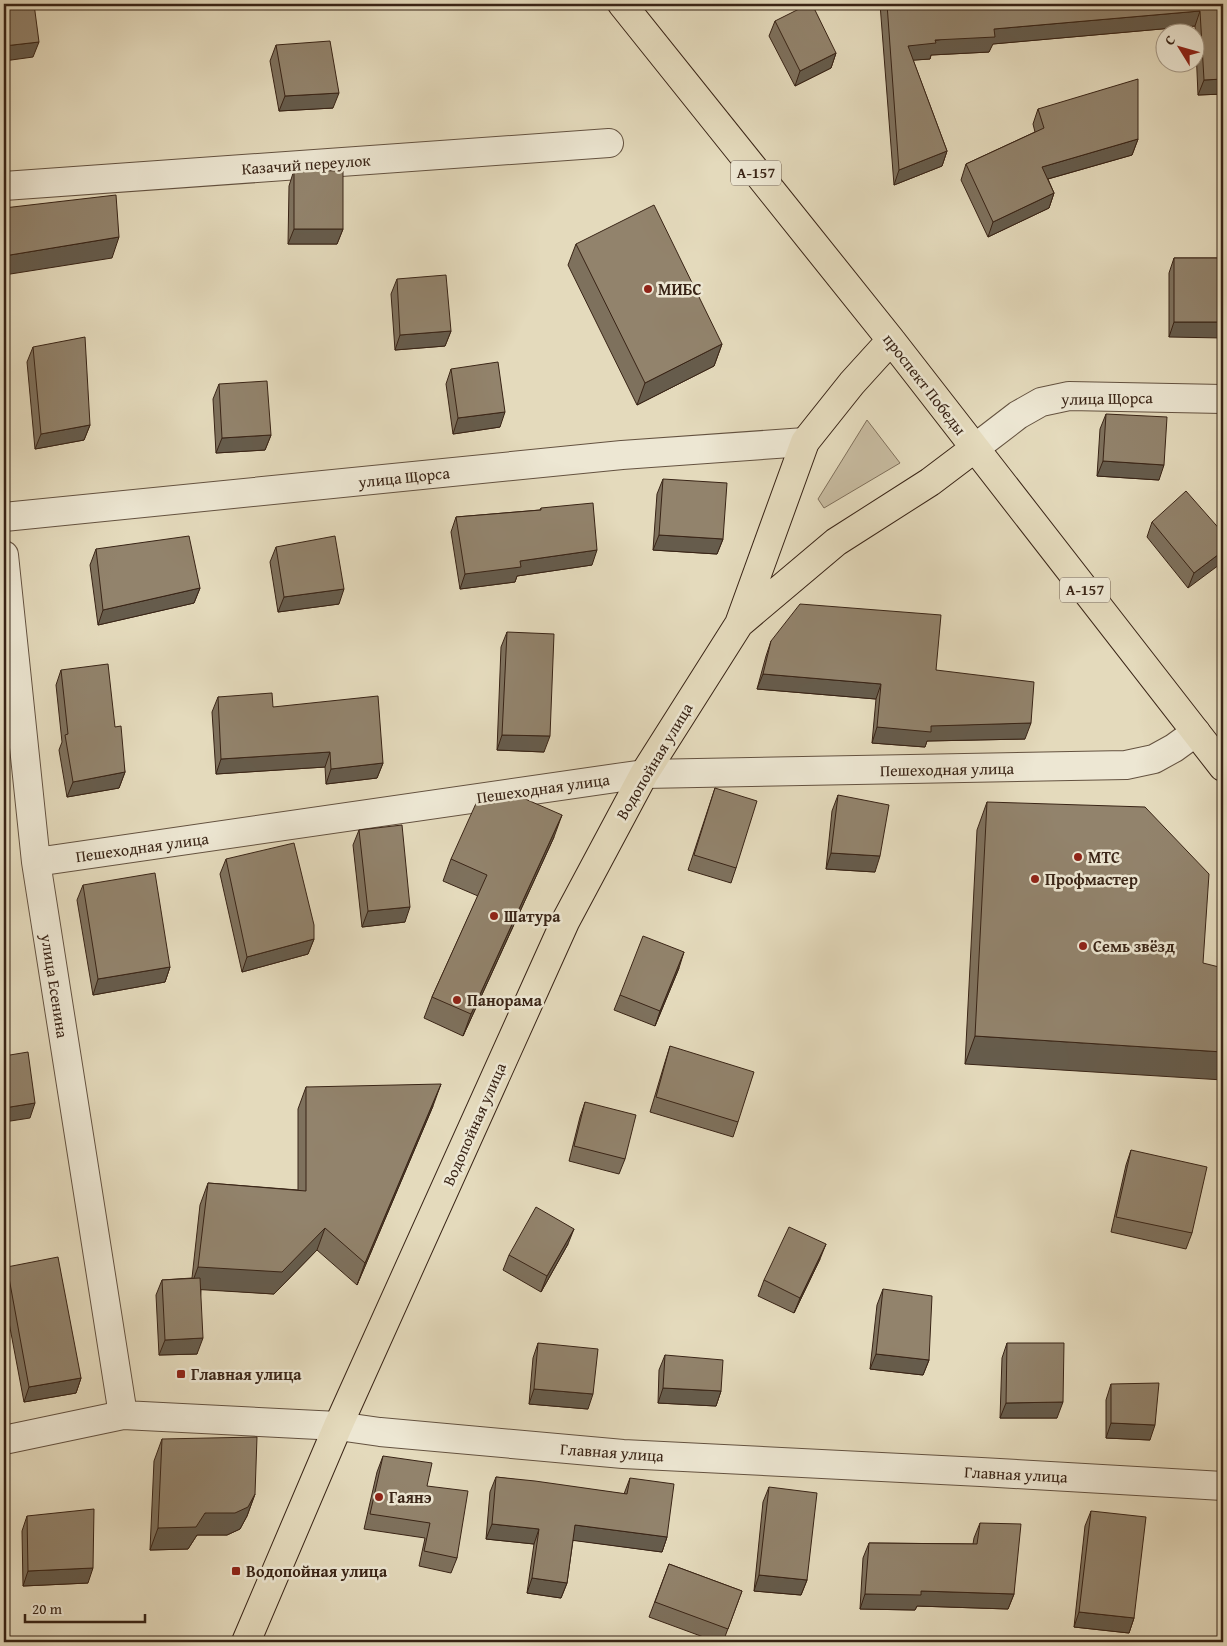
<svg xmlns="http://www.w3.org/2000/svg" width="1227" height="1646" font-family="'Gentium Book Plus',serif">
<style>
.green{fill:#c7bba0;stroke:#80705b}
.lines{fill:none;stroke-linecap:round;stroke-linejoin:round}
.minor-casing{stroke:#645240;stroke-width:30}
.major-casing{stroke:#392416;stroke-width:30}
.minor{stroke:#ede7d3;stroke-width:28}
.major{stroke:#e4dabc;stroke-width:28}
.wall{fill:#7e715d;stroke:#392416}
.shaded-wall{fill:#665c4c;stroke:#392416}
.building{fill:#92836c;stroke:#392416}
.poi-dot{fill:#8f2418;stroke:#ede7d3;stroke-width:2}
.labels{text-anchor:middle;stroke-width:5;stroke-linejoin:round;paint-order:stroke}
.shield{fill:#ede7d3;stroke:#6f5e4f;stroke-width:1}
.shield-label{font-size:15px;font-weight:bold;fill:#392416}
.street-label{font-size:16px;fill:#392416;stroke:#ede7d3}
.poi-label{font-size:16px;font-weight:bold;fill:#392416;stroke:#ede7d3;text-anchor:start}
</style>
<rect width="100%" height="100%" fill="#e4dabc"/>
<filter id="stains"><feTurbulence type="fractalNoise" baseFrequency=".004" numOctaves="4"/><feColorMatrix values="0 0 0 0 .2 0 0 0 0 .09 0 0 0 0 .02 0 0 0 .5 -.17"/></filter>
<radialGradient id="worn" r=".72"><stop offset=".6" stop-color="#630" stop-opacity="0"/><stop offset="1" stop-color="#630" stop-opacity=".3"/></radialGradient>
<path class="green" d="M 867,420 L 900,463 L 824,508 L 818,499 Z"/>
<g class="lines">
<defs>
<path id="minor" d="M 4,186 L 609,143
M 975,448 L 1018,415 L 1041,402 L 1069,396 L 1223,399
M 4,517 L 622,455 L 805,442
M 4,555 L 36,862 L 123,1415
M 36,862 L 644,774 L 1126,765 L 1154,759 L 1174,748 L 1196,732
M 4,1440 L 123,1415 L 338,1426 L 380,1432 L 623,1454 L 981,1472 L 1223,1486"/>
<path id="major" d="M 622,4 L 891,340 L 1223,767
M 740,623 L 836,542 L 930,482 L 975,448
M 246,1642 L 338,1426 L 565,922 L 644,774 L 739,624 L 805,442 L 852,383 L 891,340"/>
</defs>
<use href="#minor" class="minor-casing"/>
<use href="#major" class="major-casing"/>
<use href="#minor" class="minor"/>
<use href="#major" class="major"/>
</g>
<path class="wall" d="M 880,4 L 1223,4 L 1223,94 L 1198,95 L 1195,26 L 992,44 L 989,52 L 931,55 L 930,59 L 913,60 L 947,151 L 942,166 L 894,185 Z
M 775,21 L 836,53 L 831,68 L 795,86 L 769,36 Z
M 276,45 L 333,108 L 279,111 L 270,61 Z
M 1038,109 L 1138,139 L 1132,155 L 1048,179 L 1054,193 L 1049,208 L 988,237 L 961,180 L 966,164 L 1035,132 L 1033,124 Z
M 294,170 L 343,229 L 337,244 L 288,244 L 289,186 Z
M 576,244 L 722,344 L 714,366 L 637,405 L 568,265 Z
M 1174,258 L 1223,258 L 1169,337 L 1169,273 Z
M 397,279 L 451,331 L 445,346 L 395,350 L 391,294 Z
M 33,347 L 90,425 L 84,440 L 35,449 L 27,362 Z
M 451,369 L 500,427 L 453,434 L 446,384 Z
M 219,384 L 271,435 L 265,450 L 216,453 L 213,399 Z
M 1106,414 L 1159,480 L 1097,476 L 1100,429 Z
M 663,479 L 723,539 L 717,554 L 653,550 L 657,494 Z
M 541,508 L 592,565 L 517,576 L 515,582 L 460,589 L 451,532 L 456,517 L 540,510 Z
M 1152,522 L 1223,533 L 1188,588 L 1147,537 Z
M 276,547 L 339,604 L 278,612 L 270,562 Z
M 96,549 L 200,588 L 194,603 L 98,625 L 90,565 Z
M 507,632 L 544,752 L 497,750 L 501,647 Z
M 771,641 L 936,670 L 1025,739 L 927,741 L 925,747 L 872,743 L 876,699 L 757,689 L 766,656 Z
M 61,670 L 115,727 L 125,772 L 119,788 L 67,797 L 59,750 L 62,742 L 56,685 Z
M 218,697 L 273,707 L 383,763 L 377,778 L 326,784 L 325,767 L 216,774 L 212,712 Z
M 715,788 L 736,868 L 731,883 L 688,870 Z
M 838,795 L 875,872 L 826,869 L 832,811 Z
M 987,802 L 1203,963 L 965,1064 L 977,830 Z
M 359,830 L 405,922 L 362,927 L 353,845 Z
M 554,837 L 463,1036 L 424,1018 L 432,997 L 478,896 L 443,881 L 451,859 Z
M 226,859 L 314,939 L 308,954 L 242,972 L 220,874 Z
M 83,885 L 170,967 L 165,982 L 93,995 L 77,900 Z
M 679,968 L 655,1026 L 614,1010 L 620,995 Z
M 670,1046 L 738,1122 L 733,1137 L 650,1112 L 665,1062 Z
M 306,1087 L 433,1106 L 357,1285 L 317,1250 L 274,1294 L 201,1289 L 197,1354 L 159,1355 L 156,1295 L 162,1280 L 192,1278 L 200,1205 L 208,1183 L 298,1190 L 298,1109 Z
M 585,1102 L 625,1159 L 619,1174 L 569,1161 L 580,1117 Z
M 1131,1150 L 1192,1233 L 1186,1249 L 1111,1232 L 1126,1165 Z
M 568,1244 L 541,1292 L 503,1270 L 509,1255 Z
M 820,1259 L 794,1313 L 758,1296 L 764,1280 Z
M 7,1267 L 81,1378 L 76,1393 L 24,1402 L 4,1296 L 4,1275 Z
M 883,1289 L 929,1360 L 923,1375 L 870,1369 L 877,1305 Z
M 538,1343 L 588,1409 L 529,1404 L 533,1358 Z
M 1007,1343 L 1057,1418 L 1000,1418 L 1002,1358 Z
M 665,1355 L 721,1391 L 716,1406 L 658,1403 L 659,1370 Z
M 1111,1384 L 1150,1440 L 1106,1438 L 1106,1400 Z
M 162,1439 L 255,1494 L 247,1516 L 240,1529 L 227,1535 L 197,1535 L 188,1549 L 150,1550 L 154,1461 Z
M 383,1456 L 427,1486 L 457,1558 L 451,1573 L 419,1566 L 425,1538 L 364,1529 L 377,1472 Z
M 496,1477 L 624,1494 L 630,1478 L 667,1537 L 662,1552 L 573,1540 L 567,1583 L 561,1598 L 527,1593 L 534,1544 L 486,1539 L 490,1492 Z
M 769,1487 L 807,1580 L 801,1595 L 754,1591 L 763,1502 Z
M 1091,1511 L 1134,1618 L 1129,1633 L 1074,1627 L 1085,1526 Z
M 27,1516 L 88,1583 L 23,1586 L 22,1531 Z
M 980,1523 L 1014,1594 L 1008,1609 L 917,1606 L 915,1610 L 860,1609 L 863,1558 L 869,1543 L 973,1544 L 974,1538 Z
M 669,1564 L 742,1591 L 723,1642 L 717,1642 L 649,1617 Z"/>
<path class="shaded-wall" d="M 1200,11 L 1195,26 L 993,44 L 989,52 L 931,55 L 930,59 L 902,61 L 908,46 L 994,29 Z
M 39,42 L 33,57 L 4,61 L 4,46 Z
M 836,53 L 831,68 L 795,86 L 800,71 Z
M 1223,79 L 1223,94 L 1198,95 L 1204,80 Z
M 339,93 L 333,108 L 279,111 L 285,96 Z
M 1138,139 L 1132,155 L 1037,182 L 1042,167 Z
M 947,151 L 942,166 L 894,185 L 899,170 Z
M 1054,193 L 1049,208 L 988,237 L 993,222 Z
M 294,229 L 343,229 L 337,244 L 288,244 Z
M 119,237 L 112,258 L 4,275 L 4,256 Z
M 1174,322 L 1223,322 L 1223,338 L 1169,337 Z
M 451,331 L 445,346 L 395,350 L 400,335 Z
M 722,344 L 714,366 L 637,405 L 645,383 Z
M 505,412 L 500,427 L 453,434 L 458,418 Z
M 90,425 L 84,440 L 35,449 L 41,434 Z
M 271,435 L 265,450 L 216,453 L 222,438 Z
M 1103,461 L 1164,465 L 1159,480 L 1097,476 Z
M 659,535 L 723,539 L 717,554 L 653,550 Z
M 597,550 L 592,565 L 517,576 L 515,582 L 460,589 L 465,574 L 520,561 Z
M 1223,551 L 1223,562 L 1188,588 L 1194,573 Z
M 200,588 L 194,603 L 98,625 L 103,610 Z
M 344,589 L 339,604 L 278,612 L 284,597 Z
M 763,674 L 881,684 L 876,699 L 757,689 Z
M 1031,723 L 1025,739 L 927,741 L 925,747 L 872,743 L 877,727 Z
M 502,735 L 550,736 L 544,752 L 497,750 Z
M 330,752 L 325,767 L 216,774 L 221,759 Z
M 383,763 L 377,778 L 326,784 L 331,769 Z
M 125,772 L 119,788 L 67,797 L 73,782 Z
M 562,815 L 554,837 L 463,1036 L 471,1014 Z
M 831,853 L 880,856 L 875,872 L 826,869 Z
M 410,907 L 405,922 L 362,927 L 368,911 Z
M 314,939 L 308,954 L 242,972 L 247,957 Z
M 684,952 L 679,968 L 655,1026 L 660,1011 Z
M 170,967 L 165,982 L 93,995 L 98,979 Z
M 975,1036 L 1223,1052 L 1223,1080 L 965,1064 Z
M 441,1084 L 433,1106 L 357,1285 L 365,1263 Z
M 35,1103 L 30,1118 L 4,1122 L 4,1108 Z
M 325,1228 L 317,1250 L 274,1294 L 190,1289 L 198,1267 Z
M 574,1229 L 568,1244 L 541,1292 L 547,1276 Z
M 826,1244 L 820,1259 L 794,1313 L 800,1298 Z
M 203,1338 L 197,1354 L 159,1355 L 165,1340 Z
M 876,1354 L 929,1360 L 923,1375 L 870,1369 Z
M 81,1378 L 76,1393 L 24,1402 L 29,1387 Z
M 663,1388 L 721,1391 L 716,1406 L 658,1403 Z
M 534,1389 L 593,1394 L 588,1409 L 529,1404 Z
M 1063,1402 L 1057,1418 L 1000,1418 L 1006,1403 Z
M 1111,1423 L 1155,1425 L 1150,1440 L 1106,1438 Z
M 255,1494 L 247,1516 L 240,1529 L 227,1535 L 197,1535 L 188,1549 L 150,1550 L 158,1528 L 205,1513 Z
M 492,1524 L 539,1529 L 534,1544 L 486,1539 Z
M 575,1525 L 667,1537 L 662,1552 L 570,1540 Z
M 93,1568 L 88,1583 L 23,1586 L 28,1571 Z
M 759,1575 L 807,1580 L 801,1595 L 754,1591 Z
M 532,1578 L 567,1583 L 561,1598 L 527,1593 Z
M 921,1591 L 1014,1594 L 1008,1609 L 917,1606 L 915,1610 L 860,1609 L 865,1594 Z
M 1079,1612 L 1134,1618 L 1129,1633 L 1074,1627 Z"/>
<path class="building" d="M 4,4 L 34,4 L 39,42 L 4,46 Z
M 809,4 L 812,4 L 836,53 L 800,71 L 775,21 Z
M 887,4 L 1223,4 L 1223,79 L 1204,80 L 1200,11 L 994,29 L 995,37 L 935,40 L 936,43 L 908,46 L 947,151 L 899,170 Z
M 330,41 L 339,93 L 285,96 L 276,45 Z
M 1138,79 L 1138,139 L 1042,167 L 1054,193 L 993,222 L 966,164 L 1044,128 L 1038,109 Z
M 294,170 L 343,171 L 343,229 L 294,229 Z
M 116,195 L 119,237 L 4,256 L 4,208 Z
M 654,205 L 722,344 L 645,383 L 576,244 Z
M 1174,258 L 1223,258 L 1223,322 L 1174,322 Z
M 446,275 L 451,331 L 400,335 L 397,279 Z
M 85,337 L 90,425 L 41,434 L 33,347 Z
M 498,362 L 505,412 L 458,418 L 451,369 Z
M 267,381 L 271,435 L 222,438 L 219,384 Z
M 1106,414 L 1167,417 L 1164,465 L 1103,461 Z
M 663,479 L 727,483 L 723,539 L 659,535 Z
M 1186,491 L 1223,533 L 1223,551 L 1194,573 L 1152,522 Z
M 593,503 L 597,550 L 520,561 L 521,567 L 465,574 L 456,517 L 541,510 L 541,508 Z
M 189,536 L 200,588 L 103,610 L 96,549 Z
M 335,536 L 344,589 L 284,597 L 276,547 Z
M 800,604 L 941,615 L 936,670 L 1034,682 L 1031,723 L 931,726 L 931,732 L 877,727 L 881,684 L 763,674 L 771,641 Z
M 507,632 L 554,634 L 550,736 L 502,735 Z
M 108,664 L 115,727 L 121,726 L 125,772 L 73,782 L 65,735 L 68,734 L 61,670 Z
M 272,693 L 273,707 L 378,696 L 383,763 L 331,769 L 330,752 L 221,759 L 218,697 Z
M 715,788 L 757,801 L 736,868 L 694,855 Z
M 516,795 L 562,815 L 471,1014 L 432,997 L 487,875 L 451,859 L 478,799 Z
M 838,795 L 889,805 L 880,856 L 831,853 Z
M 987,802 L 1145,807 L 1209,874 L 1203,963 L 1223,968 L 1223,1052 L 975,1036 Z
M 402,825 L 410,907 L 368,911 L 359,830 Z
M 294,843 L 314,925 L 314,939 L 247,957 L 226,859 Z
M 155,873 L 170,967 L 98,979 L 83,885 Z
M 643,936 L 684,952 L 660,1011 L 620,995 Z
M 670,1046 L 754,1072 L 738,1122 L 656,1097 Z
M 28,1052 L 35,1103 L 4,1108 L 4,1056 Z
M 441,1084 L 365,1263 L 325,1228 L 282,1272 L 198,1267 L 208,1183 L 306,1191 L 306,1087 Z
M 585,1102 L 636,1115 L 625,1159 L 574,1146 Z
M 1131,1150 L 1207,1167 L 1192,1233 L 1116,1217 Z
M 536,1207 L 574,1229 L 547,1276 L 509,1255 Z
M 789,1227 L 826,1244 L 800,1298 L 764,1280 Z
M 58,1257 L 81,1378 L 29,1387 L 7,1267 Z
M 200,1278 L 203,1338 L 165,1340 L 162,1280 Z
M 883,1289 L 932,1296 L 929,1360 L 876,1354 Z
M 538,1343 L 598,1349 L 593,1394 L 534,1389 Z
M 1007,1343 L 1064,1343 L 1063,1402 L 1006,1403 Z
M 665,1355 L 723,1360 L 721,1391 L 663,1388 Z
M 1159,1383 L 1155,1425 L 1111,1423 L 1111,1384 Z
M 257,1437 L 255,1494 L 248,1507 L 235,1513 L 205,1513 L 196,1527 L 158,1528 L 162,1439 Z
M 383,1456 L 432,1463 L 427,1486 L 468,1491 L 457,1558 L 424,1551 L 430,1523 L 370,1514 Z
M 496,1477 L 535,1481 L 627,1494 L 630,1478 L 674,1484 L 667,1537 L 575,1525 L 567,1583 L 532,1578 L 539,1529 L 492,1524 Z
M 769,1487 L 817,1493 L 807,1580 L 759,1575 Z
M 94,1509 L 93,1568 L 28,1571 L 27,1516 Z
M 1091,1511 L 1146,1517 L 1134,1618 L 1079,1612 Z
M 980,1523 L 1021,1524 L 1014,1594 L 921,1591 L 921,1595 L 865,1594 L 869,1543 L 977,1544 Z
M 669,1564 L 742,1591 L 728,1629 L 655,1602 Z
M 1166,1640 L 1195,1642 L 1166,1642 Z"/>
<g class="poi-dot">
<circle cx="648" cy="289" r="5"/>
<circle cx="1078" cy="857" r="5"/>
<circle cx="1035" cy="879" r="5"/>
<circle cx="494" cy="916" r="5"/>
<circle cx="1083" cy="946" r="5"/>
<circle cx="457" cy="1000" r="5"/>
<rect x="176" y="1369" width="10" height="10" rx="2.5"/>
<circle cx="379" cy="1497" r="5"/>
<rect x="231" y="1566" width="10" height="10" rx="2.5"/>
</g>
<g class="labels">
<g class="shield">
<rect x="731" y="160.5" width="50" height="25" rx="4"/>
<rect x="1060" y="577.5" width="50" height="25" rx="4"/>
</g>
<g class="shield-label">
<text x="756" y="178">А-157</text>
<text x="1085" y="595">А-157</text>
</g>
<g class="street-label">
<text transform="translate(306 164) rotate(-4)" y="6">Казачий переулок</text>
<text transform="translate(925 384) rotate(52)" y="6">проспект Победы</text>
<text transform="translate(1107 398) rotate(-1)" y="6">улица Щорса</text>
<text transform="translate(404 477) rotate(-6)" y="6">улица Щорса</text>
<text transform="translate(654 761) rotate(-59)" y="6">Водопойная улица</text>
<text transform="translate(947 769) rotate(-1)" y="6">Пешеходная улица</text>
<text transform="translate(543 788) rotate(-8)" y="6">Пешеходная улица</text>
<text transform="translate(142 847) rotate(-8)" y="6">Пешеходная улица</text>
<text transform="translate(55 986) rotate(81)" y="6">улица Есенина</text>
<text transform="translate(474 1124) rotate(-66)" y="6">Водопойная улица</text>
<text transform="translate(612 1452) rotate(4)" y="6">Главная улица</text>
<text transform="translate(1016 1474) rotate(3)" y="6">Главная улица</text>
</g>
<g class="poi-label">
<text x="658" y="295">МИБС</text>
<text x="1088" y="863">МТС</text>
<text x="1045" y="885">Профмастер</text>
<text x="504" y="922">Шатура</text>
<text x="1093" y="952">Семь звёзд</text>
<text x="467" y="1006">Панорама</text>
<text x="191" y="1380">Главная улица</text>
<text x="389" y="1503">Гаянэ</text>
<text x="246" y="1577">Водопойная улица</text>
</g>
</g>
<rect width="1227" height="1646" fill="none" stroke="#e4dabc" stroke-width="20"/>
<rect x="5" y="5" width="1217" height="1636" fill="none" stroke="#392416" stroke-width="2.5"/>
<rect x="10" y="10" width="1207" height="1626" fill="none" stroke="#392416"/>
<g transform="translate(1180 48) rotate(307)"><circle r="24" fill="#ede7d3" stroke="#a59987"/>
<path d="M0-4L9 19L0 12L-9 19Z" fill="#8f2418"/>
<text y="-8" font-size="14" font-weight="bold" text-anchor="middle" fill="#392416">С</text>
</g>
<path d="M25 1614v8h120v-8" fill="none" stroke="#392416" stroke-width="2.5"/>
<text x="32" y="1614" font-size="15" fill="#392416" stroke="#ede7d3" stroke-width="4" paint-order="stroke">20 m</text>
<rect width="100%" height="100%" filter="url(#stains)"/>
<rect width="100%" height="100%" fill="url(#worn)"/>
</svg>
